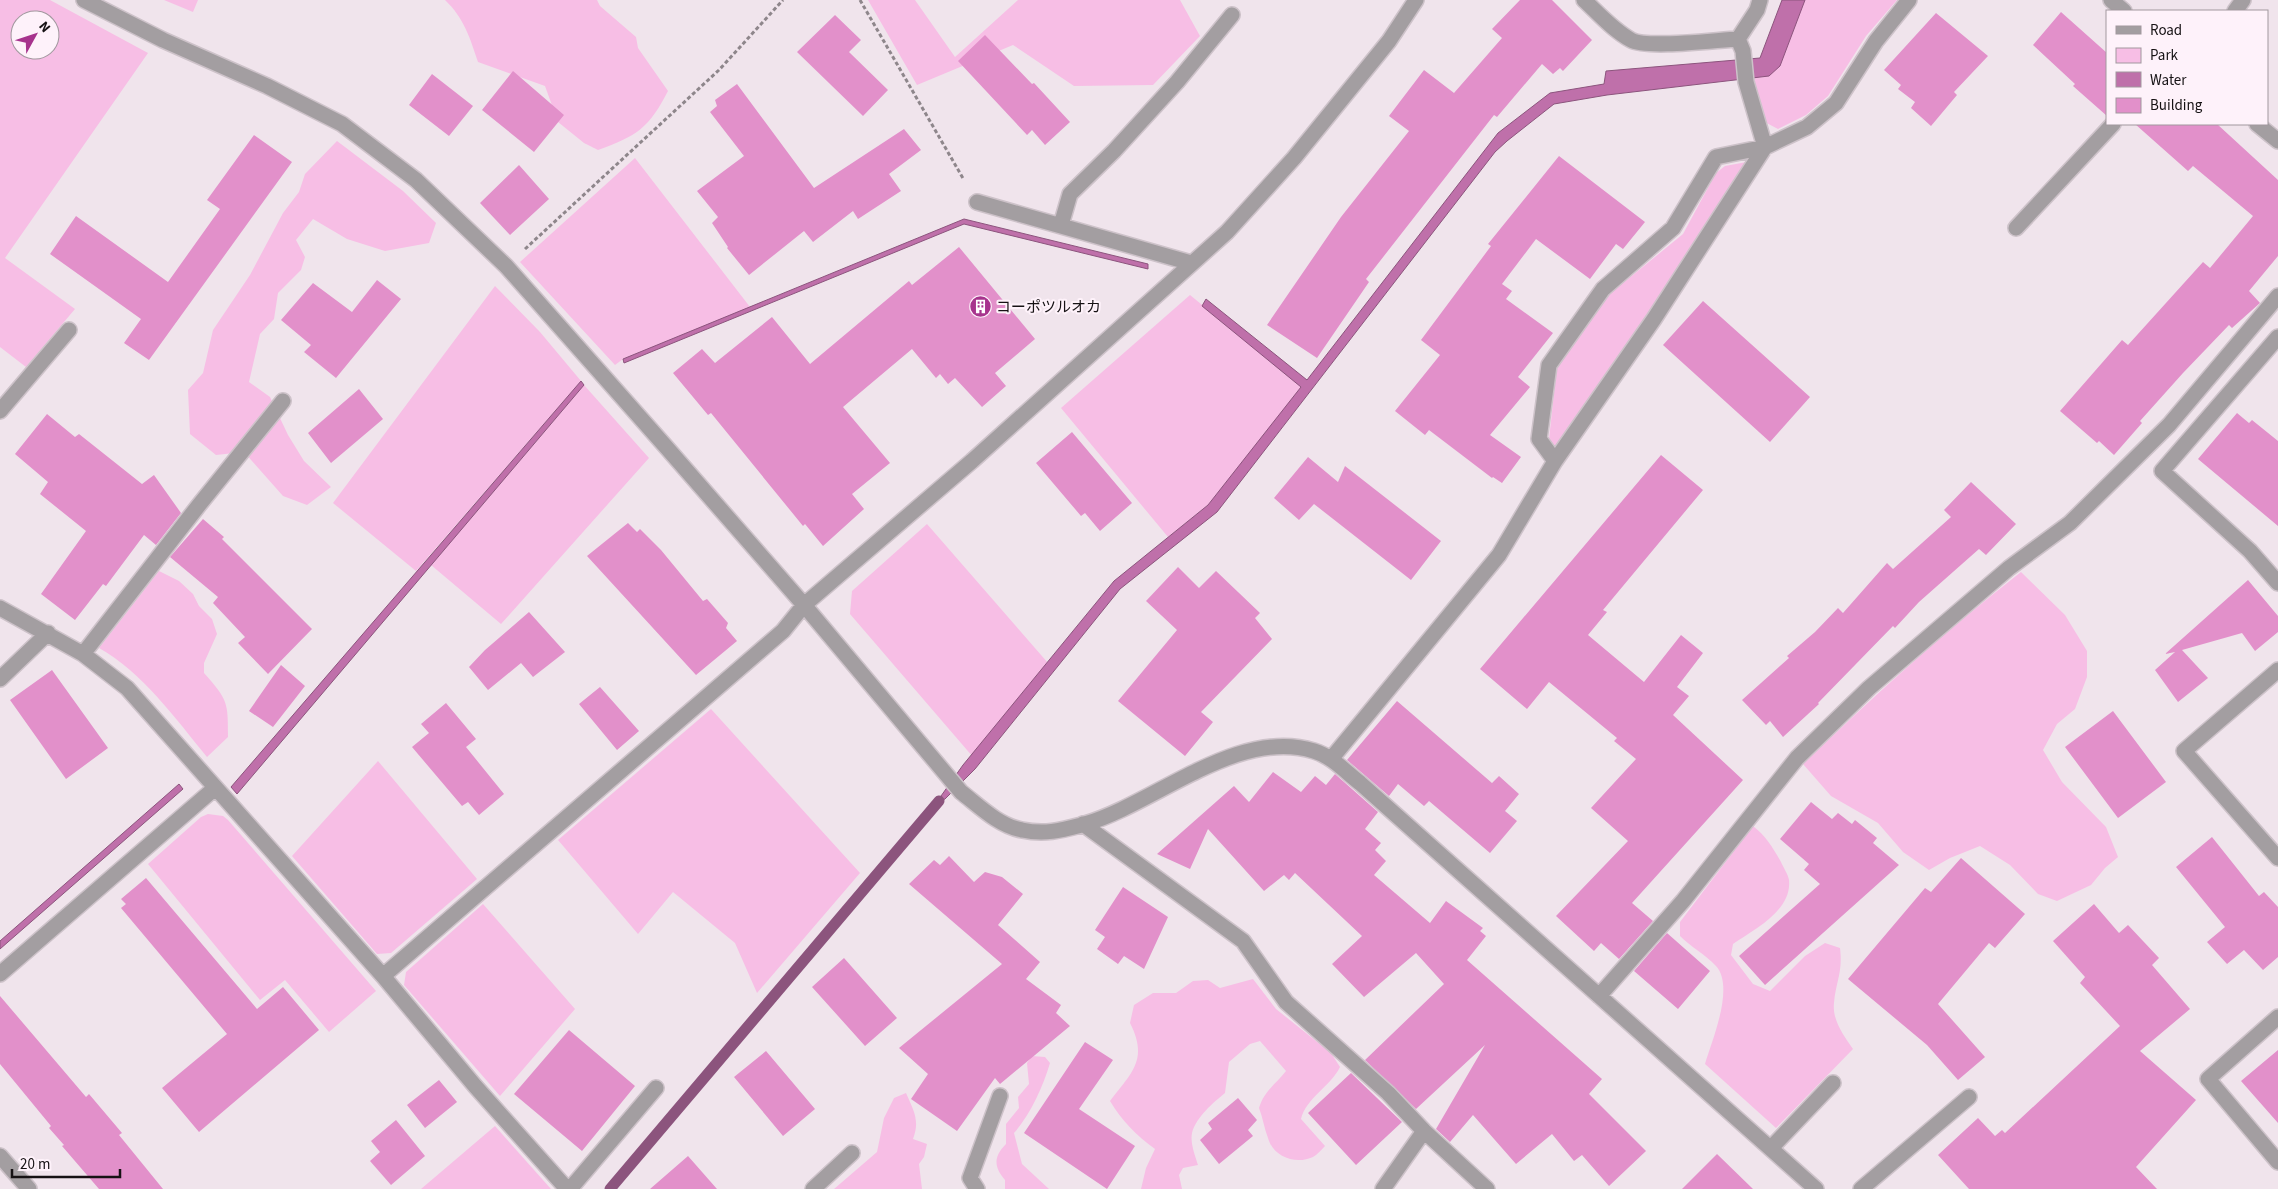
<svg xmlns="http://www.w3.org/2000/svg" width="2278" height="1189" font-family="'Source Sans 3','Noto Sans JP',sans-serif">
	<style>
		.green { fill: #f7bee5; fill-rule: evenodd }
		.water { fill: #bf70aa; stroke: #8c547d }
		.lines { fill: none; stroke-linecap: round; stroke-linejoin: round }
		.stream { stroke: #8c547d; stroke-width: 11 }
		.building { fill: #e290ca }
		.minor-casing { stroke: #cdc2c9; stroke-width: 18 }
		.path { stroke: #8e868b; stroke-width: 3; stroke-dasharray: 4 2.5; stroke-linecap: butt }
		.minor { stroke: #a39ea1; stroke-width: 15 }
		.labels { text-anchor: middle; stroke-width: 4; stroke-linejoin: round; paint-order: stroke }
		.poi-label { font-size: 15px; fill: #161214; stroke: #fef2fa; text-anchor: start }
	</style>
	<rect width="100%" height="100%" fill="#f0e4ec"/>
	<path class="green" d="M0 0H50L148 53 5 258 75 309 26 367 0 347ZM20 20H50V50H20Z
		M164 0H198L193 12Z
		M445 0H597L600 6 636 37 638 48 668 91C649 128 637 136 598 150L584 143 558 122 545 86 478 62C470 38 464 18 445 0Z
		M868 0H915L955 57 1018 0H1180L1200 36 1153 85 1074 86 1013 45 917 85Z
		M1803 0H1897L1866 36 1828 96 1806 115 1778 129 1759 119 1754 76Z
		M337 141 403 191 436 223 429 243 385 251 347 239 313 219 296 240 305 257 301 270 278 293 274 319 260 334 249 382 270 397 288 435 304 461 331 487 307 505 283 496 244 452 216 455 190 434 188 390 203 373 213 330 250 275 283 213 299 192 305 174Z
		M635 158 750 307 623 359 615 365 520 262Z
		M1752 161 1558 450 1549 439 1557 366 1606 297 1683 234 1716 173 1725 166Z
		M495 286 540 332 581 381 416 571 333 503Z
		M1190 295 1302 387 1209 504 1168 537 1061 408Z
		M584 385 649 458 501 624 431 565Z
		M927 524 1048 663 973 757 850 614 852 591Z
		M159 571 179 581 193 594 199 606 212 619 217 634 204 663V673C228 700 228 702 228 737L207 757C176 719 142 672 99 648Z
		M2021 572 2065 615 2087 651V677L2075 709 2057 724 2043 750 2062 782 2106 827 2118 857 2105 868 2091 885 2057 901 2038 894 2010 865 1980 846 1950 858 1929 870 1903 852 1878 823 1831 796 1803 764C1873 697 1945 631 2021 572Z
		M711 709 860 873 757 993 735 943 673 892 638 934 558 840Z
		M378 761 477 879 391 953 377 954 292 856Z
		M208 814 223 816 228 820 376 991 329 1032 285 980 260 1000 148 864 201 817Z
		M1753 826C1766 836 1773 848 1781 862 1783 867 1788 874 1789 880 1792 911 1754 929 1733 944L1731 955 1753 984 1770 991 1805 956 1825 943 1840 948C1843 972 1836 981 1834 1003 1832 1020 1844 1036 1853 1049L1776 1128 1705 1064C1712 1040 1735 987 1716 966 1706 955 1691 947 1680 936V922Z
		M483 904 575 1009 500 1096 404 985 406 972Z
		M1253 979 1276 1009 1331 1053 1340 1067C1331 1086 1306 1098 1301 1119L1325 1146C1321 1150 1317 1155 1313 1157 1296 1165 1273 1157 1268 1138 1264 1128 1263 1118 1259 1108 1264 1091 1275 1085 1286 1071L1260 1041 1250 1044 1229 1062 1225 1093C1214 1102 1196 1117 1192 1133 1190 1143 1195 1155 1198 1165L1183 1168 1179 1175 1182 1189H1141L1146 1168 1155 1149C1136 1135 1122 1121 1110 1101 1131 1073 1149 1060 1130 1023L1134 1005 1153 993H1176L1193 981 1208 980 1220 988Z
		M1032 1056 1045 1057 1050 1063C1043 1087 1030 1115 1014 1133L1022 1164 1049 1189H1005V1180C994 1167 993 1157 1006 1144V1124L1019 1108 1018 1097 1029 1084 1027 1063Z
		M906 1093C914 1111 920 1121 913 1139L927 1144 924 1157 919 1164 922 1189H834L877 1152 884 1118 894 1098Z
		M495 1126 551 1189H421Z"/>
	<path class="water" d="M1782 0H1805L1780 66 1769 76 1607 95 1554 104 1507 141 1495 152 1217 512 1120 589 975 769 945 799 939 802 941 796 963 765 1114 581 1208 505 1301 387 1202 306 1206 299 1307 380 1498 133 1550 93 1604 84 1606 71 1760 58Z
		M964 219 1148 264V269L964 224 624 363 623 359Z
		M581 381 584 385 237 794 231 787Z
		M179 784 183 789 0 949V941Z"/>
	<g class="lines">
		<path class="stream" d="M610 1189 939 801"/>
	</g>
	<path class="building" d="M1520 0H1552L1592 40 1563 71 1560 68 1553 74 1542 64 1497 117 1494 115 1366 279 1369 282 1317 358 1267 325 1341 217 1409 131 1389 116 1424 70 1454 93 1502 38 1492 29Z
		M2061 12 2107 53V116L2073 86 2075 84 2033 45Z
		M1936 13 1988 56 1954 92 1957 95 1931 126 1911 108 1915 102 1898 89 1901 85 1884 70Z
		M835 15 861 40 849 52 888 90 863 116 797 52Z
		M985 35 1032 84 1034 83 1070 122 1045 145 1032 130 1027 135 958 61Z
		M513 71 564 115 534 152 482 110Z
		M432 74 473 106 449 136 409 105Z
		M737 84 814 188 904 129 921 150 889 174 901 191 858 219 853 211 813 242 804 231 749 275 727 248 728 247 712 223 718 217 697 191 744 156 710 112 717 106 715 100Z
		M2135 124H2217L2278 180V256L2249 291 2260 303 2232 328 2229 325 2183 373 2140 421 2142 423 2114 455 2099 441 2097 443 2060 411 2122 340 2128 345 2203 262 2210 268 2253 216 2193 166 2188 171Z
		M254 135 292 162 149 360 124 343 141 319 50 254 76 216 168 282 220 209 207 200Z
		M1559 156 1645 222 1623 249 1616 244 1590 279 1536 239 1502 284 1512 291 1506 299 1553 333 1518 377 1530 387 1490 435 1521 457 1502 483 1493 477 1492 478 1429 430 1425 435 1395 411 1440 355 1421 340 1491 246 1488 244Z
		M519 165 549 199 510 235 480 203Z
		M959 247 1035 339 995 373 1006 386 982 407 955 378 948 384 940 374 936 378 912 349 843 407 890 463 852 494 864 509 823 546 805 524 803 526 711 413 708 415 673 373 702 349 715 363 772 317 810 364 909 281 912 285Z
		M377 280 401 299 336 378 304 352 311 345 281 320 313 283 352 312Z
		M1703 301 1810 397 1770 442 1663 345Z
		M359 389 383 419 331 463 308 433Z
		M2237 413 2249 423 2252 420 2278 441V526L2198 459Z
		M47 414 75 437 79 434 142 484 154 475 181 513 156 545 144 535 106 586 103 584 75 620 41 594 86 531 40 494 48 482 15 454Z
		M1072 432 1132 503 1100 531 1085 513 1081 516 1036 463Z
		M1661 455 1703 490 1603 610 1607 612 1588 635 1644 682 1681 635 1703 653 1677 687 1689 696 1673 715 1743 780 1632 903 1653 921 1619 959 1601 943 1594 951 1556 916 1628 841 1591 808 1636 759 1614 741 1617 738 1549 682 1527 709 1480 669Z
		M1308 457 1338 482 1345 466 1441 541 1411 580 1314 504 1299 520 1274 498Z
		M1971 482 2016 524 1986 555 1979 549 1919 602 1895 628 1893 626 1818 703 1819 704 1783 737 1770 721 1766 725 1742 700 1789 658 1787 656 1815 632 1838 608 1843 613 1887 563 1893 569 1951 517 1944 510Z
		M203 519 224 537 222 539 312 629 268 674 238 643 245 637 213 603 218 597 170 557Z
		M628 523 637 532 640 529 661 550 703 601 707 599 728 623 726 628 737 641 696 675 587 556Z
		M1178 567 1199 588 1216 571 1260 613 1255 618 1272 639 1201 712 1213 722 1185 756 1118 701 1177 630 1146 601Z
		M2248 580 2278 616V632L2255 651 2242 633 2182 650 2208 678 2178 702 2155 670 2175 652 2165 654Z
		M529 612 565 652 533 677 521 663 488 690 469 667 485 650Z
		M281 665 305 686 273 727 249 711Z
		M52 670 108 748 66 779 10 700Z
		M600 687 639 731 617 750 579 704Z
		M1397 701 1492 783 1499 776 1519 794 1505 811 1517 821 1490 853 1429 801 1424 806 1398 784 1389 796 1347 760Z
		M446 703 476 739 466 747 504 794 479 815 468 802 462 806 412 747 429 733 421 724Z
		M2113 711 2166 782 2118 818 2065 747Z
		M1273 772 1301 792 1315 776 1326 785 1335 774 1378 812 1365 829 1381 843 1375 850 1386 861 1374 875 1430 923 1446 901 1483 928 1480 931 1486 936 1467 960 1602 1079 1589 1094 1646 1151 1609 1186 1582 1155 1574 1161 1552 1134 1516 1164 1473 1115 1450 1142 1436 1129 1485 1045 1416 1109 1365 1060 1444 984 1416 953 1364 997 1332 964 1362 936 1295 873 1289 880 1284 875 1264 891 1208 829 1190 869 1157 854 1234 786 1249 802Z
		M1811 802 1832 819 1838 813 1852 824 1855 820 1877 838 1873 843 1899 865 1765 985 1739 956 1820 884 1804 870 1809 864 1780 839Z
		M2212 837 2259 896 2264 892 2278 907V957L2263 970 2244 950 2227 964 2207 942 2225 927 2176 867Z
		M949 856 974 882 985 872 1002 877 1023 894 998 925 1040 962 1026 979 1061 1005 1056 1013 1070 1026 1000 1084 995 1078 957 1131 911 1099 928 1074 899 1048 1002 964 909 884 934 860 940 865Z
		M1961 858 2025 914 1995 948 1989 943 1938 1004 1985 1057 1958 1080 1927 1045 1848 979 1925 888 1931 892Z
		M146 878 257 1009 283 987 319 1030 199 1132 162 1088 227 1034 121 908 126 904 121 899Z
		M1123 887 1168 917 1144 969 1124 956 1118 964 1097 949 1105 937 1095 930Z
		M2094 904 2119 933 2128 925 2159 958 2152 965 2190 1009 2140 1051 2196 1100 2136 1167 2157 1189H1969L1938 1155 1978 1118 1995 1136 2002 1130 2005 1133 2120 1026 2080 983 2085 977 2053 941Z
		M1667 933 1710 971 1678 1009 1634 971Z
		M844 958 897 1018 865 1046 812 987Z
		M0 996 86 1097 89 1094 122 1133 119 1135 163 1189H99L62 1146 64 1145 49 1128 51 1126 0 1064Z
		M569 1030 635 1086 582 1151 514 1094Z
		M1085 1042 1113 1060 1079 1109 1135 1146 1107 1189 1024 1133Z
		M2278 1050V1123L2241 1081Z
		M766 1051 815 1109 783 1136 734 1077Z
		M1351 1073 1402 1122 1356 1165 1308 1113Z
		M439 1080 457 1102 425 1128 407 1105Z
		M1238 1098 1257 1120 1248 1130 1253 1136 1219 1164 1200 1140 1212 1129 1208 1123Z
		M396 1120 425 1156 391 1185 370 1161 380 1152 371 1141Z
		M1717 1154 1753 1189H1682Z
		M688 1156 717 1189H650Z"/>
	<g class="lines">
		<defs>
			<path id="minor" d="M84 0 163 40 267 86 342 124 416 180 506 266 667 448 804 605 961 792C979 806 999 826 1022 830 1046 835 1062 830 1085 824 1156 803 1238 727 1314 751 1331 756 1346 772 1360 783L1816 1189
				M1584 0C1599 14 1613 30 1631 40 1647 49 1716 40 1738 39
				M2111 0 2124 11
				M2235 11 2243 0
				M1738 39 1743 51 1746 82 1765 147 1807 127 1836 103 1876 41 1909 0
				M1738 39 1757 10 1760 0
				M2257 124 2278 141
				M977 202 1191 263
				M1061 225 1070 194 1114 151 1177 82 1232 15
				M2016 228 2113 124
				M2278 337 2162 471 2250 551 2278 583
				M0 411 69 330
				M1555 461 1539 439 1549 365 1603 289 1673 228 1716 157 1765 147
				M0 608 83 654 127 688 383 976 475 1086 567 1189
				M83 654 199 505 283 401
				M2278 670 2184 751 2278 858
				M0 679 48 633
				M1331 759 1499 555 1555 461 1654 319 1765 147
				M1083 824 1243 941 1286 1002 1388 1093 1424 1131 1487 1189
				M0 974 215 788
				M383 976 783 631 804 605 972 461 1227 232 1294 158 1389 41 1416 0
				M1599 996 1683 901 1797 758 1869 688 2009 568 2070 523 2169 425 2278 296
				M2278 1017 2208 1079 2278 1162
				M1771 1148 1833 1083
				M0 1156 29 1189
				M570 1189 656 1088
				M813 1189 852 1153
				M977 1189 970 1178 1000 1096
				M1383 1189 1424 1131
				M1861 1189 1969 1097"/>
		</defs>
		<use href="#minor" class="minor-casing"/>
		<path class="path" d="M860 0 964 180
			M525 249 719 70 783 0"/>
		<use href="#minor" class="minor"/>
	</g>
	<defs>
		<symbol id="building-disc" viewBox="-11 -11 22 22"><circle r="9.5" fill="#a7338d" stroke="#fef2fa"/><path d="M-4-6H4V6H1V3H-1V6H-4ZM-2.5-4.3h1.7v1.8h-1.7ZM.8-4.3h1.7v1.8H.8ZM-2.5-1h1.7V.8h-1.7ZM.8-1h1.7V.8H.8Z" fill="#fff"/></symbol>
	</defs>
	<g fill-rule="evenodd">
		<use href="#building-disc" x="968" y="294" width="25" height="25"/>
	</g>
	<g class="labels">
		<g class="poi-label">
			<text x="996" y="312">コーポツルオカ</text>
		</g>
	</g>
	<rect x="2106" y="10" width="162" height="115" fill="#fef2fa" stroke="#a1989e"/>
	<rect x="2116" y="26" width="25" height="8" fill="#a39ea1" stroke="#a1989e"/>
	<text x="2150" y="35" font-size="15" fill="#161214">Road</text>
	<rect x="2116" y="48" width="25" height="15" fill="#f7bee5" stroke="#a1989e"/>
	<text x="2150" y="60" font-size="15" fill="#161214">Park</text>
	<rect x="2116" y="72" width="25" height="15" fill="#bf70aa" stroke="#a1989e"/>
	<text x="2150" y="85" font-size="15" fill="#161214">Water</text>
	<rect x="2116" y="98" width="25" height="15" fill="#e290ca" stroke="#a1989e"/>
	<text x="2150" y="110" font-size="15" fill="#161214">Building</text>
	<g transform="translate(35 35) rotate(50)"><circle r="24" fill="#fef2fa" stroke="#a1989e"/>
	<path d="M0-4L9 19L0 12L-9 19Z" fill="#a7338d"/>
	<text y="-8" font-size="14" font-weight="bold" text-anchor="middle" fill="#161214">N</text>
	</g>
	<path d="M12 1169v8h108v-8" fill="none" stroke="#161214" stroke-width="2.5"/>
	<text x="20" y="1169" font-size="15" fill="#161214" stroke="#fef2fa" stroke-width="4" paint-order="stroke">20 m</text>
</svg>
